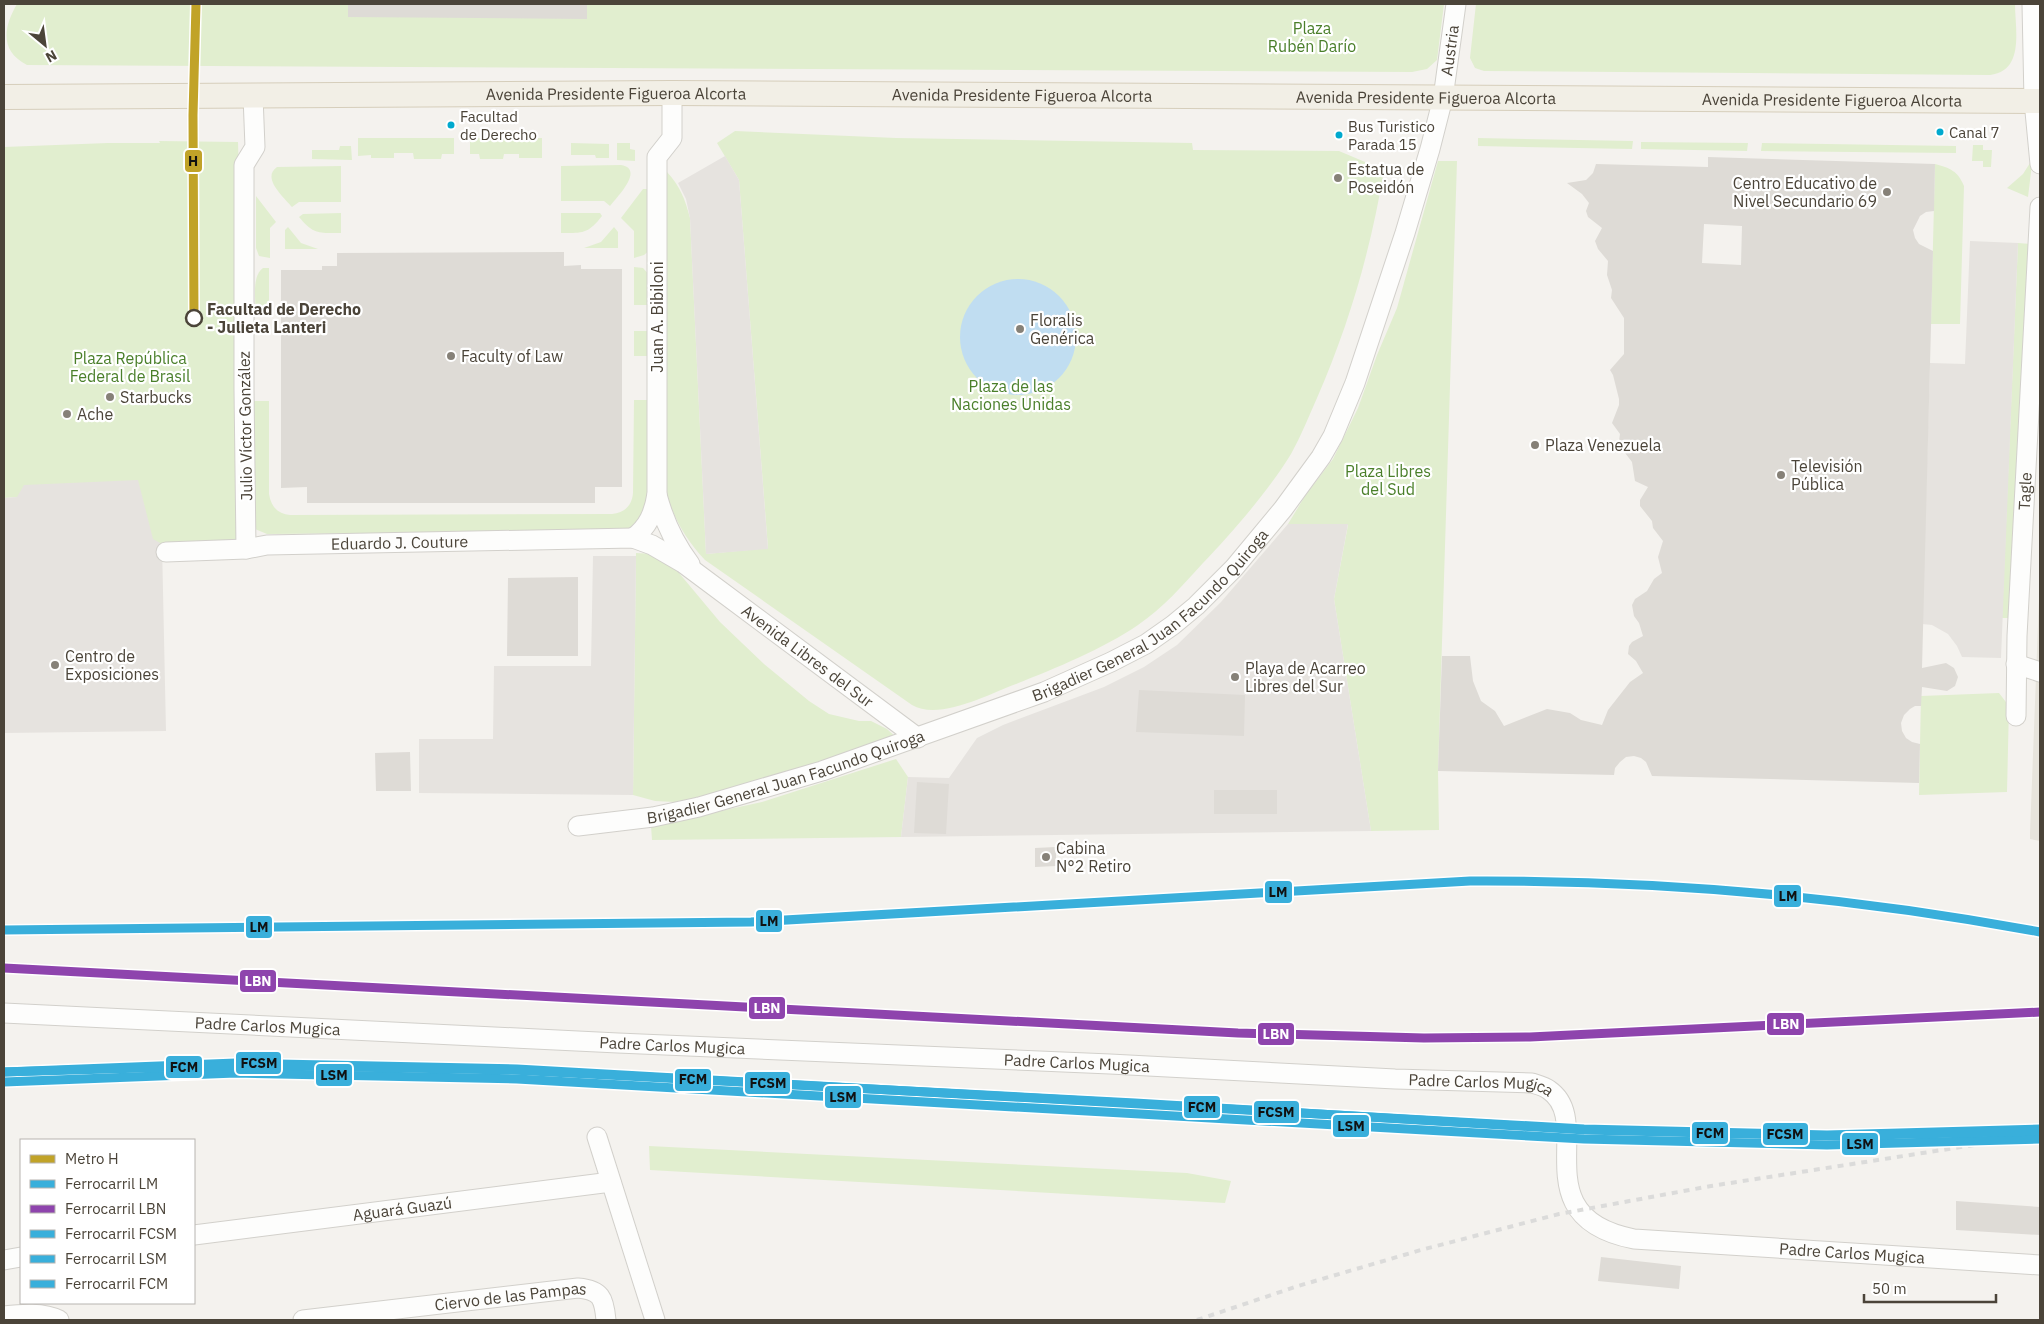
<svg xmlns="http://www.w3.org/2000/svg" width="2044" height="1324" font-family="'IBM Plex Sans',sans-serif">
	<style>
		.residential { fill: #e7e4dc }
		.green { fill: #e1eecf }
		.parking { fill: #e6e3df }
		.water { fill: #c0ddf1 }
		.building { fill: #dedbd6; fill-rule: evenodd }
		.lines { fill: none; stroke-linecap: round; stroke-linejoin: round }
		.minor-casing { stroke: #d2d0cb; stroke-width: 21 }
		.major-casing { stroke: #d6cebb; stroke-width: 26 }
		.minor { stroke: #fdfdfc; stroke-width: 19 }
		.major { stroke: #f2efe6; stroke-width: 24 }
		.rail { stroke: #dbdbda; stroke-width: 4; stroke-dasharray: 6 6; stroke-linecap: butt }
		.rail-1-casing { stroke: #fff; stroke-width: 12 }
		.rail-2-casing { stroke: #fff; stroke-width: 12 }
		.rail-3-casing { stroke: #fff; stroke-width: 12 }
		.rail-4-casing { stroke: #fff; stroke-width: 12 }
		.rail-5-casing { stroke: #fff; stroke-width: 12 }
		.rail-1 { stroke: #39afdb; stroke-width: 9 }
		.rail-2 { stroke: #8e44ad; stroke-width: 9 }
		.rail-3 { stroke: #39afdb; stroke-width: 9 }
		.rail-4 { stroke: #39afdb; stroke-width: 9 }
		.rail-5 { stroke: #39afdb; stroke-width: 9 }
		.metro-1-casing { stroke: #fff; stroke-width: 12 }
		.metro-1 { stroke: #c1a328; stroke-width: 9 }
		.bus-dot { fill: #00a9ce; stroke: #fff; stroke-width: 2 }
		.poi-dot { fill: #868178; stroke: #fff; stroke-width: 2 }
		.stop-dot { fill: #fff; stroke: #4b4439; stroke-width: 2.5 }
		.labels { text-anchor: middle; stroke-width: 4.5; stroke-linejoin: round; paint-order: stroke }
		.bus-label { font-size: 15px; fill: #4b4439; stroke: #fff; text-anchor: start }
		.park-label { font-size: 16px; fill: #4a7f2a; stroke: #fff }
		.street-label { font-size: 16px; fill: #4b4439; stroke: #fff }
		.poi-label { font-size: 16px; fill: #4b4439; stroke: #fff; text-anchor: start }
		.stop-label { font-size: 16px; font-weight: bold; fill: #4b4439; stroke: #fff; text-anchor: start }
		.line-badge { stroke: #fff; stroke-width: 2 }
		.badge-label { font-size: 14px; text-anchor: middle; font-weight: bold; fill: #fff }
		.pale-badge-label { font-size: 14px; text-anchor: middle; font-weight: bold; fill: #111 }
	</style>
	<rect width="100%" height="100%" fill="#f4f2ee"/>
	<path class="residential" d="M2040 573V841L2030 839V833Z"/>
	<path class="green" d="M17 4H1444L1437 60 1427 69 1412 72 27 65C0 51 3 28 17 4Z
		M1476 4H2015C2015 29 2025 71 1990 75L1484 71 1475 68 1470 58Z
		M735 131 896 138 1192 143 1193 150 1339 151 1384 170C1371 249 1349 325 1317 398 1309 416 1301 436 1291 454 1269 490 1232 533 1203 563 1183 585 1163 608 1138 625 1103 649 1056 668 1016 684 989 694 939 721 912 705L705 560C683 537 671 512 662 481L661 172H667C680 186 685 199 690 218L706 554 768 548 739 180 717 143Z
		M358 138H454V154H442L441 159H414L413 153H394V158H371V155L358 156Z
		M470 138H542V158H519V154H504L503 159H480L479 154H470Z
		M1478 138 1633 141 1632 149 1478 146Z
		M159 141 238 142 241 247 244 542 165 547 17 497 4 498V147L108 143H160Z
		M1641 142 1748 143 1747 151 1641 149Z
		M571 143 609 144V158H596L595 155H571Z
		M617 143H630V149L635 150V161L617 160Z
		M1762 143 1956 146V153L1761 151Z
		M1973 145H1983V150H1992L1991 167H1983V161H1972Z
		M340 146H351L352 160 312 159V150H339Z
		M1438 161H1457L1438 771 1439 830 1371 831 1334 599 1348 525 1288 524 1305 496 1333 459 1358 408 1377 355 1397 308Z
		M2030 163 2032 164 2028 197 2007 188 2023 174Z
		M1935 164C1950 168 1958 171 1964 186L1960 324H1931Z
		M621 165C645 169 617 197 610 206L604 201H561V166Z
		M341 166V202H299L292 207C284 197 261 178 277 167Z
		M643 189H648L650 250 644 255 634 258V231L621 218Z
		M256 196 276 222 270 228V258L259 256 256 248Z
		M341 213V233C319 233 314 235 299 217L303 214Z
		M561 213H600L602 216C588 234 583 233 561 233Z
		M288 227 301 243 318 249H285V230Z
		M614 227 618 232V248H584L601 242Z
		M2018 243 2031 244 2015 618H2002Z
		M634 267 643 268 651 277 652 305H634Z
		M263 268H269V315H256C256 303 251 276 263 268Z
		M634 331H652V356H634Z
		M634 400H652L650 504 633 527 623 531 267 534 255 529 252 524 251 401H269V494C271 507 278 514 290 515L612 514C625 513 632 505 633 493Z
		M636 553 654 554 669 561 720 622 764 664 809 701 829 714 859 721H871L887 729 899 740 694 803 655 801 633 795Z
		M1999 693 2009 706 2007 792 1919 795 1921 696Z
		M896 759 908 777 901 837 652 840 651 826 762 802Z
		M649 1146 1187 1173 1231 1181 1225 1203 650 1170Z"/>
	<path class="parking" d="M725 156 739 180 768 549 706 554 690 218 686 199 678 183Z
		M1970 241 2018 243 2001 658 1962 657 1957 646 1948 634 1932 625 1922 624 1930 363 1965 364Z
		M138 480 153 539 162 544 166 731 4 733V498L17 497 24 485Z
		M1288 524H1348L1334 599 1371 831 901 837 908 777 949 778 977 738 1003 725 1104 687 1144 667 1177 645 1221 602Z
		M593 556H636L633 795 419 793V739H493L494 666H591Z"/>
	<path class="water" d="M960 337a58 58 0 1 1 116 0a58 58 0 1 1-116 0Z"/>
	<path class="building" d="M348 4H587V19L348 17Z
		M1708 157 1935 164 1934 211 1926 212 1920 216 1913 230 1915 238 1919 244 1933 251 1922 668 1946 663 1954 668 1958 677 1955 686 1947 691 1922 687 1921 706H1915L1910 709 1904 715 1901 723 1902 731 1906 738 1912 742 1920 744 1919 783 1652 776 1646 762 1641 758 1634 756 1626 757 1620 762 1615 768 1614 775 1438 771 1442 656H1470L1473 681 1481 701 1495 711 1504 726 1547 709 1570 713 1581 720 1602 725 1608 710 1630 682 1643 673 1636 661 1628 654 1629 646 1632 642 1643 636 1639 623 1634 616 1632 605 1635 599 1647 591 1654 579 1662 573 1658 557 1663 541 1653 528 1652 521 1640 506V500L1648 487 1635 481 1632 462 1622 449 1619 441 1620 434 1612 423 1619 405V399L1613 375 1610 370 1624 354V318L1611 298 1612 290 1607 275 1608 261 1598 249 1595 241 1602 228 1588 217 1586 211 1589 203 1582 194 1567 183 1586 180 1593 173 1596 164 1708 167ZM1704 224 1742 226 1741 265 1702 263Z
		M564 252V266L581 265V269H622V487H595V503H307V487L281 488V270H322V266H337V253Z
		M578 577V656H507L508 578Z
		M1139 690 1245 695 1244 736 1136 732Z
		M410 752 411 791H376L375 753Z
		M917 782 949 784 946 834 914 833Z
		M1214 790H1277V814H1214Z
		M1056 847V866L1035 867V848Z
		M1956 1201 2040 1207V1235L1956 1230Z
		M1601 1257 1681 1266 1679 1289 1598 1281Z"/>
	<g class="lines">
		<defs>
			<g id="minor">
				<path d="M2032 4 2034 101 2040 164"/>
				<path d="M657 495C664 521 674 543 690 564"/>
				<path d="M633 538C648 527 654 513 657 494V157L672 138V93"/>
				<path d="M246 549 244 389V165L255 147 253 96"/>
				<path id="s1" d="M166 552 246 549 267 545 633 538 652 545 683 563 918 738"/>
				<path d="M2016 664 2040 672"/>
				<path id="s2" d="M2016 716 2017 636 2040 207"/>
				<path id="s3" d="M578 826 653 817 699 807 822 771 1044 692 1111 662 1146 644 1173 625 1196 606 1234 568 1283 509 1321 457 1333 436 1355 383 1405 233 1430 149 1443 98 1456 4"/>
				<path id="s4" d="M4 1013 618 1043 1110 1064 1395 1079 1532 1083C1538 1085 1544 1086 1549 1090 1596 1122 1521 1217 1634 1239L2040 1265"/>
				<path d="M597 1137 655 1320"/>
				<path id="s5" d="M194 1235 611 1182"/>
				<path d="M4 1260 21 1257"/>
				<path d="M4 1316C21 1314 43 1312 59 1320"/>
				<path id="s6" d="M303 1320 578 1288C601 1290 604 1298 606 1320"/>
			</g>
			<g id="major">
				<path id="s7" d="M4 97 672 93 2040 101"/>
			</g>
		</defs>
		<use href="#minor" class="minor-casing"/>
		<use href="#major" class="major-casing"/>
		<use href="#minor" class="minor"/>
		<use href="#major" class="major"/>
		<path class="rail" d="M1197 1320 1298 1286 1421 1250 1559 1214 1711 1186 1987 1143"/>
		<defs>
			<path id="rail-1" d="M4 930 751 922 1470 881C1660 880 1853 897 2040 932"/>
			<path id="rail-2" d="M4 968 1238 1033 1424 1038 1530 1037 2040 1012"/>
			<path id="rail-3" d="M4 1072 236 1063 517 1069 1584 1129 1827 1135 2040 1129"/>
			<path id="rail-4" d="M4 1082 236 1073 517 1079 1584 1139 1827 1145 2040 1139"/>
			<path id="rail-5" d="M4 1072 246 1065 512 1070 1135 1103 1585 1130 1828 1136 2040 1131"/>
		</defs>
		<use href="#rail-1" class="rail-1-casing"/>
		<use href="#rail-2" class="rail-2-casing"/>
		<use href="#rail-3" class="rail-3-casing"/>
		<use href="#rail-4" class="rail-4-casing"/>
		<use href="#rail-5" class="rail-5-casing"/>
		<use href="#rail-1" class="rail-1"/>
		<use href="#rail-2" class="rail-2"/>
		<use href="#rail-3" class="rail-3"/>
		<use href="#rail-4" class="rail-4"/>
		<use href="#rail-5" class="rail-5"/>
		<defs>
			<path id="metro-1" d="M194 318 193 115 196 4"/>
		</defs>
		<use href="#metro-1" class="metro-1-casing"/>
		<use href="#metro-1" class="metro-1"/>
	</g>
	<g class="bus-dot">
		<circle cx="451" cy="125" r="4.5"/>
		<circle cx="1940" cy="132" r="4.5"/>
		<circle cx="1339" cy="135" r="4.5"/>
	</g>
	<g class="poi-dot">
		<circle cx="1338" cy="178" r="5"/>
		<circle cx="1887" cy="192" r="5"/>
		<circle cx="1020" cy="329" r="5"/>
		<circle cx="451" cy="356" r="5"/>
		<circle cx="110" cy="397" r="5"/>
		<circle cx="67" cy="414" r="5"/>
		<circle cx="1535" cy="445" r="5"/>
		<circle cx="1781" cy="475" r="5"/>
		<circle cx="55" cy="665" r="5"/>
		<circle cx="1235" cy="677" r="5"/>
		<circle cx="1046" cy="857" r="5"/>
	</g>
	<circle class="stop-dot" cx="194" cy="318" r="8"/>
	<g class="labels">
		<g class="bus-label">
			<text x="460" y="122">Facultad<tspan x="460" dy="18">de Derecho</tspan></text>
			<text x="1348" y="132">Bus Turistico<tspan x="1348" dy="18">Parada 15</tspan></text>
			<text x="1949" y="138">Canal 7</text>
		</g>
		<g class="park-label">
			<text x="1312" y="34">Plaza<tspan x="1312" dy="18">Rubén Darío</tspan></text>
			<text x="130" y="364">Plaza República<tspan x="130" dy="18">Federal de Brasil</tspan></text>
			<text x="1011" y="392">Plaza de las<tspan x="1011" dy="18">Naciones Unidas</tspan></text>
			<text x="1388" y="477">Plaza Libres<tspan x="1388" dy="18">del Sud</tspan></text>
		</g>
		<g class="street-label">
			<text dy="6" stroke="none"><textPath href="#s3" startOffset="1285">Austria</textPath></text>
			<text dy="6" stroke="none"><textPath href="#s7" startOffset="612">Avenida Presidente Figueroa Alcorta</textPath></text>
			<text dy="6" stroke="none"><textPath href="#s7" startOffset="1018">Avenida Presidente Figueroa Alcorta</textPath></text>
			<text dy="6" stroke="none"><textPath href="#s7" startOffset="1422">Avenida Presidente Figueroa Alcorta</textPath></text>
			<text dy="6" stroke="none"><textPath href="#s7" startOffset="1828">Avenida Presidente Figueroa Alcorta</textPath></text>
			<text transform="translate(657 317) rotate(-90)" y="6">Juan A. Bibiloni</text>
			<text transform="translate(245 426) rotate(-91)" y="6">Julio Víctor González</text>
			<text dy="6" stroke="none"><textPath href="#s2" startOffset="225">Tagle</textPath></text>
			<text dy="6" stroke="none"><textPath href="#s1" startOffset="234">Eduardo J. Couture</textPath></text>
			<text dy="6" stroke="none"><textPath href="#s3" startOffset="619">Brigadier General Juan Facundo Quiroga</textPath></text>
			<text dy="6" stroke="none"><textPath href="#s1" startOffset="679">Avenida Libres del Sur</textPath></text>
			<text dy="6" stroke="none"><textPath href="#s3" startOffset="214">Brigadier General Juan Facundo Quiroga</textPath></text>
			<text dy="6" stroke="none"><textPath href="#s4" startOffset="264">Padre Carlos Mugica</textPath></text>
			<text dy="6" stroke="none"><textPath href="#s4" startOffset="669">Padre Carlos Mugica</textPath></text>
			<text dy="6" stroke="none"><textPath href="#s4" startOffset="1074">Padre Carlos Mugica</textPath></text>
			<text dy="6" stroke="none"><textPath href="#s4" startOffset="1479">Padre Carlos Mugica</textPath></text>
			<text dy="6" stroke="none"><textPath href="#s5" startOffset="210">Aguará Guazú</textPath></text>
			<text dy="6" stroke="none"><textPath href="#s4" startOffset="1958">Padre Carlos Mugica</textPath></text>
			<text dy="6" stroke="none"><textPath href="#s6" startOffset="209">Ciervo de las Pampas</textPath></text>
		</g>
		<g class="poi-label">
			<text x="1348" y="175">Estatua de<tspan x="1348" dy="18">Poseidón</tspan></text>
			<text x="1877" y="189" text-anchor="end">Centro Educativo de<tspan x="1877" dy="18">Nivel Secundario 69</tspan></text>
			<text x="1030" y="326">Floralis<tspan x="1030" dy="18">Genérica</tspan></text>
			<text x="461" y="362">Faculty of Law</text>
			<text x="120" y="403">Starbucks</text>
			<text x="77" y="420">Ache</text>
			<text x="1545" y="451">Plaza Venezuela</text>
			<text x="1791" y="472">Televisión<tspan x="1791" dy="18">Pública</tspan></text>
			<text x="65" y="662">Centro de<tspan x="65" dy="18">Exposiciones</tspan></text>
			<text x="1245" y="674">Playa de Acarreo<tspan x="1245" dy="18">Libres del Sur</tspan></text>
			<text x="1056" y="854">Cabina<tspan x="1056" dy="18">N°2 Retiro</tspan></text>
		</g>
		<g class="stop-label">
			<text x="207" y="315">Facultad de Derecho<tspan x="207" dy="18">- Julieta Lanteri</tspan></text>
		</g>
	</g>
	<g class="line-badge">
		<rect x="184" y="149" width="19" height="24" rx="5" fill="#c1a328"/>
		<rect x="1264" y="880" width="29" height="24" rx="5" fill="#39afdb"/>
		<rect x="1773" y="884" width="29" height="24" rx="5" fill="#39afdb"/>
		<rect x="755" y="909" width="28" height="24" rx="5" fill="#39afdb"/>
		<rect x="245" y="915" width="28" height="24" rx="5" fill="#39afdb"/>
		<rect x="239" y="969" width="38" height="24" rx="5" fill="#8e44ad"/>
		<rect x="748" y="996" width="38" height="24" rx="5" fill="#8e44ad"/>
		<rect x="1766" y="1012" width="39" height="24" rx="5" fill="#8e44ad"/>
		<rect x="1257" y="1022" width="38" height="24" rx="5" fill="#8e44ad"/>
		<rect x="235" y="1051" width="47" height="24" rx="5" fill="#39afdb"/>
		<rect x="165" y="1055" width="38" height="24" rx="5" fill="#39afdb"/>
		<rect x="315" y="1063" width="38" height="24" rx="5" fill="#39afdb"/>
		<rect x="674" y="1068" width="38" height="24" rx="5" fill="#39afdb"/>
		<rect x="744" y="1071" width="47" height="24" rx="5" fill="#39afdb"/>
		<rect x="824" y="1085" width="38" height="24" rx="5" fill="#39afdb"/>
		<rect x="1183" y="1095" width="38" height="24" rx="5" fill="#39afdb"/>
		<rect x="1253" y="1100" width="47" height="24" rx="5" fill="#39afdb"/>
		<rect x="1332" y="1114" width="38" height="24" rx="5" fill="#39afdb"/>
		<rect x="1691" y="1121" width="38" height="24" rx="5" fill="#39afdb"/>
		<rect x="1762" y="1122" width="47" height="24" rx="5" fill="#39afdb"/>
		<rect x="1841" y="1132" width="38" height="24" rx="5" fill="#39afdb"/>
	</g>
	<g class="badge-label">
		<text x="258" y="986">LBN</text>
		<text x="767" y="1013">LBN</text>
		<text x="1786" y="1029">LBN</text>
		<text x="1276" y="1039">LBN</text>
	</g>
	<g class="pale-badge-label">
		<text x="193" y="166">H</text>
		<text x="1278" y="897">LM</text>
		<text x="1788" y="901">LM</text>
		<text x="769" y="926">LM</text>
		<text x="259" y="932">LM</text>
		<text x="259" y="1068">FCSM</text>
		<text x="184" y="1072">FCM</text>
		<text x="334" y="1080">LSM</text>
		<text x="693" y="1084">FCM</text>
		<text x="768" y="1088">FCSM</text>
		<text x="843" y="1102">LSM</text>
		<text x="1202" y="1112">FCM</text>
		<text x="1276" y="1117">FCSM</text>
		<text x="1351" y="1131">LSM</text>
		<text x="1710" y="1138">FCM</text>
		<text x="1785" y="1139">FCSM</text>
		<text x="1860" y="1149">LSM</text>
	</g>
	<rect width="2044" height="1324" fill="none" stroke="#4b4439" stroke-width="10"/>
	<rect x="20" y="1139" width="175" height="165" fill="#ffffff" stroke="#b7b4b0"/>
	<rect x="30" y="1155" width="25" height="8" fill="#c1a328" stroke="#b7b4b0"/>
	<text x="65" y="1164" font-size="15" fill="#4b4439">Metro H</text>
	<rect x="30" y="1180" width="25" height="8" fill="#39afdb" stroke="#b7b4b0"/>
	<text x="65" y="1189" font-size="15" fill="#4b4439">Ferrocarril LM</text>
	<rect x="30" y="1205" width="25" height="8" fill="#8e44ad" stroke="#b7b4b0"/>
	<text x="65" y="1214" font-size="15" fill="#4b4439">Ferrocarril LBN</text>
	<rect x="30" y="1230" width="25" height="8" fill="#39afdb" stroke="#b7b4b0"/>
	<text x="65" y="1239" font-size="15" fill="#4b4439">Ferrocarril FCSM</text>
	<rect x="30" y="1255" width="25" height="8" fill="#39afdb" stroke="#b7b4b0"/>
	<text x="65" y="1264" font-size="15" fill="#4b4439">Ferrocarril LSM</text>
	<rect x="30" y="1280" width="25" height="8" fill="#39afdb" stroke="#b7b4b0"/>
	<text x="65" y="1289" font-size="15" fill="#4b4439">Ferrocarril FCM</text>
	<g transform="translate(45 45) rotate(151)" stroke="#ffffff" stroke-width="4" paint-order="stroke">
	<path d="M0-4L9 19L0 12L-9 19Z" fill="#4b4439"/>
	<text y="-8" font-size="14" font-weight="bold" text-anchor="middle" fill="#4b4439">N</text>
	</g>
	<path d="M1864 1294v8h132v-8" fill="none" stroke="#4b4439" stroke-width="2.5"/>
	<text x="1872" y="1294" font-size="15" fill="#4b4439" stroke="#ffffff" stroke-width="4" paint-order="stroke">50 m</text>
</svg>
